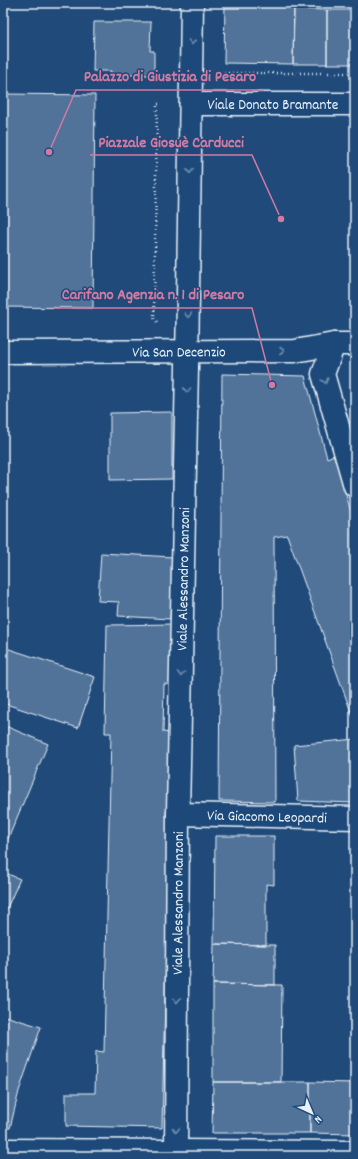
<svg xmlns="http://www.w3.org/2000/svg" width="358" height="1159" font-family="Dekko,sans-serif">
	<style>
		.building { fill: #517399; stroke: #e8f1f8 }
		.lines { fill: none; stroke-linecap: round; stroke-linejoin: round }
		.minor-casing { stroke: #e8f1f8; stroke-width: 25 }
		.path { stroke: #e8f1f8; stroke-width: 2.5; stroke-dasharray: 1 3; stroke-linecap: butt }
		.minor { stroke: #1f4a7a; stroke-width: 22 }
		.oneway { stroke: #6f8dac }
		.labels { text-anchor: middle; stroke-width: 3; stroke-linejoin: round; paint-order: stroke }
		.street-label { font-size: 15px; fill: #e8f1f8; stroke: #1f4a7a }
		.leader { fill: none; stroke: #d37aa2; stroke-width: 1.5 }
		.callout-dot { fill: #d37aa2; stroke: #1f4a7a; stroke-width: 1.5 }
		.callout-label { font-size: 16px; text-anchor: middle; font-weight: bold; fill: #d37aa2; stroke: #1f4a7a; stroke-width: 3; stroke-linejoin: round; paint-order: stroke }
	</style>
	<rect width="100%" height="100%" fill="#1f4a7a"/>
	<filter id="ink" filterUnits="userSpaceOnUse"><feTurbulence type="fractalNoise" baseFrequency=".025" numOctaves="2"/><feDisplacementMap in="SourceGraphic" scale="8" xChannelSelector="R" yChannelSelector="G"/><feConvolveMatrix kernelMatrix="1 2 1 2 8 2 1 2 1" color-interpolation-filters="sRGB"/></filter>
	<g filter="url(#ink)">
		<path class="building" d="M225 3H294L293 64 224 63Z
			M294 9 327 10V64H293Z
			M327 10H355V64H327Z
			M94 22H151L150 51H154V75H111V71H93Z
			M3 94 95 95 93 308 3 307Z
			M222 374 305 376 327 458 334 455 355 525V723L287 535 274 537 275 802 219 801Z
			M172 412V479L110 480V413Z
			M101 553 173 557 170 619 118 616 119 602 98 601Z
			M175 624 173 685 164 684 163 732 171 733 162 1128 66 1126V1093H95L96 1051 104 1052 111 733H105L107 625Z
			M3 647 95 677 78 728 3 703Z
			M3 725 48 744 5 846 3 845Z
			M355 739V803L298 801 294 745Z
			M215 836H274V885L266 884V945L214 944Z
			M3 872 20 879 3 917Z
			M214 944 275 945V985L213 984Z
			M213 984 282 985 281 1082H213Z
			M5 1016 41 1027 19 1091 10 1128H3V1023Z
			M213 1082H310V1133H212Z
			M310 1082 355 1083V1134L310 1133Z"/>
		<g class="lines">
			<defs>
				<g id="minor">
					<path id="s1" d="M191 104H355"/>
					<path d="M334 344 323 374 355 486"/>
					<path id="s2" d="M3 352 295 351 334 344H355"/>
					<path id="s3" d="M178 814 355 818"/>
					<path d="M3 1150 355 1152"/>
					<path id="s4" d="M176 1156 178 814 187 367 192 3"/>
				</g>
			</defs>
			<use href="#minor" class="minor-casing"/>
			<path class="path" d="M220 73H355
				M157 322 154 318 157 104H162"/>
			<use href="#minor" class="minor"/>
		</g>
		<defs><path id="oneway-chevron" d="M-2-3.5L2.5 0L-2 3.5" fill="none" stroke-width="1.6" stroke-linecap="round" stroke-linejoin="round"/></defs>
		<g class="oneway">
			<use href="#oneway-chevron" transform="translate(192 42) rotate(91)"/>
			<use href="#oneway-chevron" transform="translate(190 171) rotate(91)"/>
			<use href="#oneway-chevron" transform="translate(188 315) rotate(91)"/>
			<use href="#oneway-chevron" transform="translate(282 351)"/>
			<use href="#oneway-chevron" transform="translate(325 381) rotate(75)"/>
			<use href="#oneway-chevron" transform="translate(187 390) rotate(91)"/>
			<use href="#oneway-chevron" transform="translate(181 674) rotate(91)"/>
			<use href="#oneway-chevron" transform="translate(177 1000) rotate(90)"/>
			<use href="#oneway-chevron" transform="translate(176 1130) rotate(91)"/>
		</g>
	</g>
	<g class="labels">
		<g class="street-label">
			<text dy="5" stroke="none"><textPath href="#s1" startOffset="82">Viale Donato Bramante</textPath></text>
			<text dy="5" stroke="none"><textPath href="#s2" startOffset="176">Via San Decenzio</textPath></text>
			<text dy="5" stroke="none"><textPath href="#s4" startOffset="577">Viale Alessandro Manzoni</textPath></text>
			<text dy="5" stroke="none"><textPath href="#s3" startOffset="89">Via Giacomo Leopardi</textPath></text>
			<text dy="5" stroke="none"><textPath href="#s4" startOffset="253">Viale Alessandro Manzoni</textPath></text>
		</g>
	</g>
	<path class="leader" d="M49 152L76 90H264M281 219L252 155H90M272 385L252 308H53"/>
	<g class="callout-dot">
		<circle cx="49" cy="152" r="4"/>
		<circle cx="281" cy="219" r="4"/>
		<circle cx="272" cy="385" r="4"/>
	</g>
	<g class="callout-label">
		<text x="170" y="81">Palazzo di Giustizia di Pesaro</text>
		<text x="171" y="147">Piazzale Giosuè Carducci</text>
		<text x="153" y="299">Carifano Agenzia n. 1 di Pesaro</text>
	</g>
	<rect width="358" height="1159" fill="none" stroke="#1f4a7a" stroke-width="16"/>
	<rect x="8" y="8" width="342" height="1143" fill="none" stroke="#e8f1f8" stroke-width="1.5" filter="url(#ink)"/>
	<g transform="translate(312 1113) rotate(136)" stroke="#1f4a7a" stroke-width="3" paint-order="stroke">
	<path d="M0-3L7 15L0 10L-7 15Z" fill="#e8f1f8"/>
	<text y="-6" font-size="11" font-weight="bold" text-anchor="middle" fill="#e8f1f8">N</text>
	</g>
</svg>
